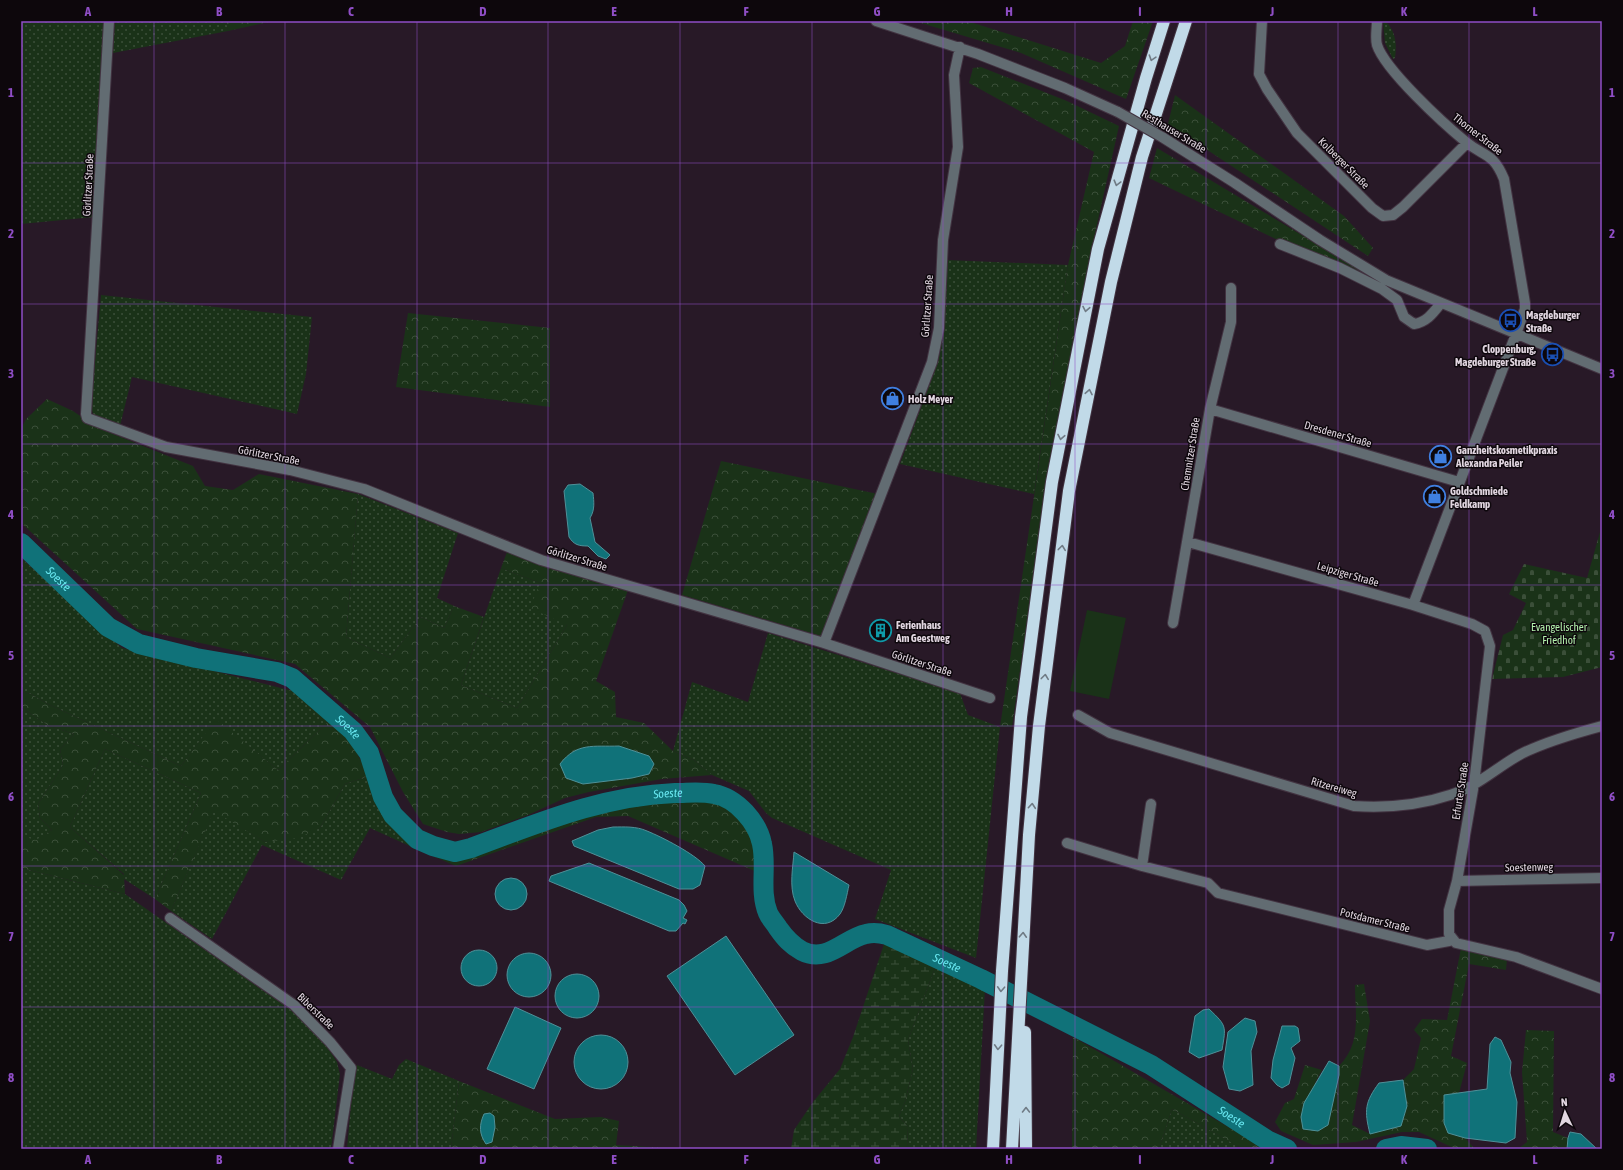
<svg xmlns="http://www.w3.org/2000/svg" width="1623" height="1170" font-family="'Asap Condensed',sans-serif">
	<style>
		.grass { fill: url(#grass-dots) }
		.forest { fill: url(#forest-crowns) }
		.wetland { fill: url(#wetland-marsh) }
		.cemetery { fill: url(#cemetery-stones) }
		.park { fill: #1a3218 }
		.water { fill: #107279; stroke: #4f9098 }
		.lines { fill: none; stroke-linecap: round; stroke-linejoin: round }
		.river { stroke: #107279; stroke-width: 20 }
		.minor-casing { stroke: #423341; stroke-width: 12 }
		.highway-casing { stroke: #423341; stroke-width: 14 }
		.minor { stroke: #626c72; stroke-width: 10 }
		.highway { stroke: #c1dae8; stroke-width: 12 }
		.minor-bridge-casing { stroke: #423341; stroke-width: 12; stroke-linecap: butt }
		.minor-bridge { stroke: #626c72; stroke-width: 10 }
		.oneway { stroke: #707b85 }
		.grid { fill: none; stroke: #8f4ec6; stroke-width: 1; stroke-opacity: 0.55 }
		.labels { text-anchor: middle; stroke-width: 3; stroke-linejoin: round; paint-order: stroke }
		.street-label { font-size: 11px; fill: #e1d6e0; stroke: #0d070c }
		.poi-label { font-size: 11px; font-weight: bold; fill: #e1d6e0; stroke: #0d070c; text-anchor: start }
		.park-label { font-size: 11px; fill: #b4f2ad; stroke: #0d070c }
		.water-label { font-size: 12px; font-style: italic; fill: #68e7f0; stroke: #0d070c }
		.neatline { fill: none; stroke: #8f4ec6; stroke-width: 1.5 }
		.grid-label { font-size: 13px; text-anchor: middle; font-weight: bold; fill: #8f4ec6 }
	</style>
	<defs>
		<pattern id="grass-dots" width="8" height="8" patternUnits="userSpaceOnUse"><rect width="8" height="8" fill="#1a3218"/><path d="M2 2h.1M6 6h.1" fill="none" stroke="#3b4f39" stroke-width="1.8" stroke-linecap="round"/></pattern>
		<pattern id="forest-crowns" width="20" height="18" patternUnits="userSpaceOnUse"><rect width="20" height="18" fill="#1a3218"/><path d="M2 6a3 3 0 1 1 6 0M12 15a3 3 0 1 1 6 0" fill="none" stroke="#3b4f39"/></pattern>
		<pattern id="wetland-marsh" width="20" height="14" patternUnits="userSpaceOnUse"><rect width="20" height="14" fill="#1a3218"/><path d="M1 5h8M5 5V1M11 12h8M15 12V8" fill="none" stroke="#3b4f39"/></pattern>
		<pattern id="cemetery-stones" width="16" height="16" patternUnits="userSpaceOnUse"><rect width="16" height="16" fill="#1a3218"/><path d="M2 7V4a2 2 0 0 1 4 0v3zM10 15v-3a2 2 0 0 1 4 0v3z" fill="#3b4f39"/></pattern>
	</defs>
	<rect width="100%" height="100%" fill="#281927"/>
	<path class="grass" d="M21 21H106L94 217 21 224Z
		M115 21H226L228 31 113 53Z
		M1385 21C1396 31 1397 44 1395 58L1393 59 1385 43 1383 22Z
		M947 260 1068 265 1034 494 900 464 938 362 944 329Z
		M101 295 312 317 306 374 297 414 132 377 120 426 94 417 91 407Z
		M358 494 458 533 437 598 454 606 444 628 421 617 390 658 346 637Z
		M21 558 122 648 293 691 328 722 278 770 216 720 181 766 48 704 31 694 21 692Z
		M501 568 540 583 567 625 517 708 461 685Z
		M768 633 960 693 968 715 1000 727 976 958 875 919 891 870 772 818 766 813 749 791 712 775 694 760 673 751 692 682 748 702Z
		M21 703 22 708 49 726 74 734 60 749 63 765 38 804 40 818 52 830 36 841 21 836Z
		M105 749 201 793 155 899 124 879V874L70 827Z
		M369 776 390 818 416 845 414 848 370 828 341 880 262 845 212 939 171 911 214 810 265 842 320 828 345 784Z
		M21 868 125 894 291 1010 326 1045 337 1062 340 1074 331 1149H21Z
		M935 968 985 989 976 1149H907L908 1127 899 1116 905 1102 913 1069 908 1040Z
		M406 1059 459 1081 451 1149H347L354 1071 357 1065 392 1079 399 1065Z
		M1172 1109 1238 1146 1236 1149H1159Z"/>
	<path class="forest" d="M226 21H273L228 31Z
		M914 21H967L1101 63 1125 46 1133 21H1153L1126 99 1021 53Z
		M981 67 1067 101 1119 126 1092 247 1047 480 1012 727H1000L1068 265 1094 152 969 83 973 68Z
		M1175 95 1344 216 1373 248 1368 256 1168 124Z
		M1157 148 1360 270 1357 278 1149 178Z
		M408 313 550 328V407L396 387Z
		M47 399 73 411 98 428 193 466 205 486 233 490 259 474 358 494 346 637 390 658 421 617 444 628 454 606 484 617 461 685 517 708 567 625 530 608 540 583 501 568 507 552 540 564 628 590 596 681 615 692 616 717 644 723 673 751 694 760 712 775 662 779 589 792 565 798 528 815 481 832 459 834 447 832 423 824 403 792 370 727 295 664 137 629 21 523V429L26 419Z
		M721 461 878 494 821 636 682 595Z
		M21 692 31 694 48 704 181 766 216 719 278 770 328 722 349 738 369 776 345 784 320 828 298 838 265 842 214 811 171 911 155 899 201 793 105 749 70 827 124 875 125 894 21 868V836L36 840 52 830 40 818 38 804 63 765 60 749 74 734 49 726 22 708Z
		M709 798 733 812 753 838 757 872 628 816 596 817 456 866 414 848 416 845 460 855 597 808 642 799Z
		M1461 948 1507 959 1506 970 1469 964 1451 1056 1467 1063 1459 1093 1444 1095 1448 1133 1465 1138 1475 1149H1456L1419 1132H1402L1356 1142 1313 1145 1281 1131 1275 1122 1285 1103 1294 1099 1305 1065 1322 1070 1315 1083 1328 1125 1339 1075V1066C1362 1043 1355 1014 1355 985L1364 984 1370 1021 1352 1125 1370 1134 1405 1089 1403 1080 1414 1069 1421 1038 1414 1030 1422 1019 1447 1020Z
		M1526 1030 1554 1031 1553 1132 1568 1138 1567 1149H1518L1527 1142 1522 1072Z
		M1073 1037 1242 1135 1253 1136 1282 1149H1243L1172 1109 1159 1149H1072Z
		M459 1081 555 1119 601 1117 619 1121 616 1145 686 1149H451Z"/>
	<path class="wetland" d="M885 941 935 968 908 1040 913 1069 905 1102 899 1116 908 1127 907 1149H791L794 1130 813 1102 840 1069 853 1037Z"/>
	<path class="cemetery" d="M1602 525V667L1563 677 1492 679 1503 635 1513 630 1526 603 1509 594 1524 564 1587 578Z"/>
	<path class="park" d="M1087 610 1126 618 1109 699 1070 691Z"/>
	<path class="water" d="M580 484 593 493C594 502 595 510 590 518L595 542 610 555 606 559 598 556 588 546C579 546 574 545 569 537L564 491 568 485Z
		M619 746 649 756 654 764 649 774 632 778 583 784 566 778 560 764C577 742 593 747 619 746Z
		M613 827C624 827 636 826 647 831 662 837 695 854 705 866L700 885 693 889H679L574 846 572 841 598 830Z
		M794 852 849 885C847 894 845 907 840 914 825 934 802 919 795 901 789 886 793 867 794 852Z
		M589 863 679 900 684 905 687 911 683 918 687 920 685 924 683 923 676 931H669L549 881 551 876Z
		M495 894a16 16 0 1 1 32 0a16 16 0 1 1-32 0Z
		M726 936 794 1035 735 1075 667 976Z
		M461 968a18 18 0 1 1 36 0a18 18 0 1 1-36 0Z
		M507 975a22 22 0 1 1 44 0a22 22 0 1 1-44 0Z
		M555 996a22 22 0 1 1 44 0a22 22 0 1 1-44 0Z
		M515 1007 561 1028 534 1089 487 1069Z
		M1209 1009C1227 1026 1226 1026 1222 1050L1199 1058 1189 1052 1195 1016 1203 1010Z
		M1245 1018 1255 1021 1257 1032 1251 1051 1253 1085 1240 1091 1229 1089 1223 1067 1228 1032Z
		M1282 1026H1295L1298 1028 1300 1041 1291 1048 1295 1058 1289 1084 1282 1088 1277 1085 1271 1078 1273 1060Z
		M574 1062a27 27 0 1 1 54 0a27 27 0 1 1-54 0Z
		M1495 1037 1501 1040 1511 1062 1510 1073 1517 1102 1515 1138 1506 1143 1465 1138 1448 1133 1444 1123V1095L1487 1089 1490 1044Z
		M1329 1061 1339 1066V1075L1328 1125 1318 1131 1303 1129 1301 1117 1304 1103Z
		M1403 1080 1407 1106 1401 1126 1370 1134C1364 1110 1365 1102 1379 1083Z
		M490 1113 494 1116 495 1127 492 1142 486 1144C479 1134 479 1125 484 1114Z
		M1570 1132 1581 1134 1597 1149H1567L1568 1138Z"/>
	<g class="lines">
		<g class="river">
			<path id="s1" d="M21 543 108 627 139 644 196 658 277 672 292 678 353 731 369 753 383 797 393 815 417 839 433 846 455 852 471 848C539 823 601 796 675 793 688 793 701 791 714 794 737 798 758 823 762 844 767 866 759 891 768 913 770 918 775 923 778 928 785 938 791 945 802 951 827 964 845 938 866 934 874 932 880 933 887 935L981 979 1151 1065 1267 1140 1287 1149"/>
			<path d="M1386 1149 1401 1146 1427 1149"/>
		</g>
		<defs>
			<path id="minor" d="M109 21 86 414 87 418 166 447 290 470 364 489 541 560 824 643 990 698
				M876 21 978 54 1065 88 1118 112
				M1262 21 1259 74 1267 89 1297 133 1372 208 1383 216 1393 215 1403 207 1467 143
				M1377 21C1377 28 1375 38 1377 45 1385 70 1444 124 1466 142 1484 157 1493 152 1504 179L1525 303V309L1516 334 1413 605
				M1162 137 1235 183 1320 240 1386 280 1602 369
				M1280 244 1340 268 1382 289 1397 300 1404 317 1414 324C1427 322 1433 313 1441 303
				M1210 409 1459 482
				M1188 542 1413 605 1472 624 1485 631 1490 646 1474 784 1457 881 1449 910V934L1456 943 1516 957 1602 989
				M1173 623 1210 409 1231 322V288
				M824 643 932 362 939 328 943 240 958 147 954 75 960 47
				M1078 715 1110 733 1354 806C1385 808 1420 805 1450 795 1477 787 1497 767 1521 754 1545 742 1576 733 1602 726
				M1067 843 1142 866 1208 883 1218 893 1427 945 1449 941 1452 939
				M1142 866 1151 804
				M1457 881 1602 878
				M170 918 294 1005 330 1042 351 1068 338 1149"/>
			<path id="highway" d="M1025 1032 1026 1149
				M993 1149 1002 971 1021 717 1052 482 1098 249 1146 78 1164 21
				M1012 1149 1029 835 1039 726 1069 491 1111 282 1142 157 1186 21"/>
		</defs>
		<use href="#minor" class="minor-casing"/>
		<use href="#highway" class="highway-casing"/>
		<use href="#minor" class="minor"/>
		<use href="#highway" class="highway"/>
		<defs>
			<path id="minor-bridge" d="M1118 112 1162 137"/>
		</defs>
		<use href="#minor-bridge" class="minor-bridge-casing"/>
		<use href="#minor-bridge" class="minor-bridge"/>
	</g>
	<defs><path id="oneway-chevron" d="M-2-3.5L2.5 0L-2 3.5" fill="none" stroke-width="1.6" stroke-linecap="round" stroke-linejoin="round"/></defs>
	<g class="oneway">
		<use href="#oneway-chevron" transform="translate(1152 58) rotate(108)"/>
		<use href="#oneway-chevron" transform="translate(1117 183) rotate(105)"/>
		<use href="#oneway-chevron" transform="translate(1086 309) rotate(101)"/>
		<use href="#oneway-chevron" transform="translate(1089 392) rotate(-79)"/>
		<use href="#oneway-chevron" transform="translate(1061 437) rotate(101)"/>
		<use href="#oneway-chevron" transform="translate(1062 548) rotate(-83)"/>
		<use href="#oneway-chevron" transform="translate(1045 677) rotate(-83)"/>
		<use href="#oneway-chevron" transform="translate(1032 806) rotate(-85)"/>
		<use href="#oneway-chevron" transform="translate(1023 935) rotate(-87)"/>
		<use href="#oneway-chevron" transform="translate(1001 989) rotate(93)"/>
		<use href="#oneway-chevron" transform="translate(998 1047) rotate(93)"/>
		<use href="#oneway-chevron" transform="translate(1026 1110) rotate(-90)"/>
	</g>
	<path class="grid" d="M154 21V1149M285 21V1149M417 21V1149M548 21V1149M680 21V1149M812 21V1149M943 21V1149M1075 21V1149M1206 21V1149M1338 21V1149M1469 21V1149M21 163H1602M21 304H1602M21 444H1602M21 585H1602M21 726H1602M21 866H1602M21 1007H1602"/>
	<defs>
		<symbol id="bus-ring" viewBox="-11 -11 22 22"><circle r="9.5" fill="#0d070c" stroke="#1a4fb4" stroke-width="1.5"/><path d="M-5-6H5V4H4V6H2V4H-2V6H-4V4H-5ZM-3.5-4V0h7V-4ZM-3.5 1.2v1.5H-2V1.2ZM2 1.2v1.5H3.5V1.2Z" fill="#1a4fb4"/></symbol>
		<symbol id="shop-ring" viewBox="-11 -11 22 22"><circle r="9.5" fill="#0d070c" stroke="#3f7fe0" stroke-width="1.5"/><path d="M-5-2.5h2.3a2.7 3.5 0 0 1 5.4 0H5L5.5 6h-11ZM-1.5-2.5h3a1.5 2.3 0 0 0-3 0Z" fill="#3f7fe0"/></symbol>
		<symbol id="building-ring" viewBox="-11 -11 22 22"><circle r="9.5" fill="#0d070c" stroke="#0f9aa8" stroke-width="1.5"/><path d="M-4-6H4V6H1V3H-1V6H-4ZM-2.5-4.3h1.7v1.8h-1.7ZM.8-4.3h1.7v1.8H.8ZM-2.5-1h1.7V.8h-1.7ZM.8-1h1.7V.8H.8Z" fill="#0f9aa8"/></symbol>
	</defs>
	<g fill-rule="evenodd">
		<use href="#bus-ring" x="1498" y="308" width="25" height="25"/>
		<use href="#bus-ring" x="1540" y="342" width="25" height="25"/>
		<use href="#shop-ring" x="880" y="386" width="25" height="25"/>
		<use href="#shop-ring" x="1428" y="444" width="25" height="25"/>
		<use href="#shop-ring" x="1422" y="484" width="25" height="25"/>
		<use href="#building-ring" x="868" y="618" width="25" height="25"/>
	</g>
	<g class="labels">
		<g class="street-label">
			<text transform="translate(1174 131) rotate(31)" y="4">Resthauser Straße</text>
			<text transform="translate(1478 134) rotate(38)" y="4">Thorner Straße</text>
			<text transform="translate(1344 163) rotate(45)" y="4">Kolberger Straße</text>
			<text transform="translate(88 185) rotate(-87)" y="4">Görlitzer Straße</text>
			<text transform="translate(927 306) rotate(-86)" y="4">Görlitzer Straße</text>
			<text transform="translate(1338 434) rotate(16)" y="4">Dresdener Straße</text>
			<text transform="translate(1190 454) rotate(-81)" y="4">Chemnitzer Straße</text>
			<text transform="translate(269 455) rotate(11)" y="4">Görlitzer Straße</text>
			<text transform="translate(577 558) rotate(17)" y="4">Görlitzer Straße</text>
			<text transform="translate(1348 574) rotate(16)" y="4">Leipziger Straße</text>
			<text transform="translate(922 663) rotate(18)" y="4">Görlitzer Straße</text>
			<text transform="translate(1334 787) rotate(16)" y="4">Ritzereiweg</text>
			<text transform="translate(1460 791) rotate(-81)" y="4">Erfurter Straße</text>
			<text transform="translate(1529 867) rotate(-1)" y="4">Soestenweg</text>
			<text transform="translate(1375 920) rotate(14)" y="4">Potsdamer Straße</text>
			<text transform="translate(316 1011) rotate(44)" y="4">Biberstraße</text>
		</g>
		<g class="poi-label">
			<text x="1526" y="319">Magdeburger<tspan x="1526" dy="13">Straße</tspan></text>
			<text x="1536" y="353" text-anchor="end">Cloppenburg,<tspan x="1536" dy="13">Magdeburger Straße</tspan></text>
			<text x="908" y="403">Holz Meyer</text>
			<text x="1456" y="454">Ganzheitskosmetikpraxis<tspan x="1456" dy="13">Alexandra Peiler</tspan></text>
			<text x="1450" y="495">Goldschmiede<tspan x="1450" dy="13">Feldkamp</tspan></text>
			<text x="896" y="629">Ferienhaus<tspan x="896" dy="13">Am Geestweg</tspan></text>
		</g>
		<g class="park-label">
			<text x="1559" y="631">Evangelischer<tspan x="1559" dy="13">Friedhof</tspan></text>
		</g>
		<g class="water-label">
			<text dy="4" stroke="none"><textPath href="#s1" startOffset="52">Soeste</textPath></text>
			<text dy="4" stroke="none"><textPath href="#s1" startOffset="388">Soeste</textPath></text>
			<text dy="4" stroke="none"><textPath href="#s1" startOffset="784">Soeste</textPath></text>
			<text dy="4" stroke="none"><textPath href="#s1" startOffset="1181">Soeste</textPath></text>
			<text dy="4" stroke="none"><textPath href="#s1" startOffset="1505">Soeste</textPath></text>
		</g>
	</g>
	<rect width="1623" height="1170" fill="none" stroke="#0d070c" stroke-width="44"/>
	<g transform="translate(1565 1112) rotate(356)" stroke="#0d070c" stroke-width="3" paint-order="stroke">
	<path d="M0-3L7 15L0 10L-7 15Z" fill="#e1d6e0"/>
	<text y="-6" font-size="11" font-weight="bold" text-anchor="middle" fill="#e1d6e0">N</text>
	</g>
	<rect x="22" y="22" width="1579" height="1126" class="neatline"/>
	<g class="grid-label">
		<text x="88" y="16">A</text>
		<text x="219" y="16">B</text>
		<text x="351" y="16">C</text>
		<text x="483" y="16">D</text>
		<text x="614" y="16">E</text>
		<text x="746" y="16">F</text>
		<text x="877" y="16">G</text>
		<text x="1009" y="16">H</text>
		<text x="1140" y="16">I</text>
		<text x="1272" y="16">J</text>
		<text x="1404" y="16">K</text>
		<text x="1535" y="16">L</text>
		<text x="11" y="97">1</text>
		<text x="1612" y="97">1</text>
		<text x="11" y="238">2</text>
		<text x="1612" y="238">2</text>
		<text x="11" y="378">3</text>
		<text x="1612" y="378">3</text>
		<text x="11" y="519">4</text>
		<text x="1612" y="519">4</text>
		<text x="11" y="660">5</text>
		<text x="1612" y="660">5</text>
		<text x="11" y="801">6</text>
		<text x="1612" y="801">6</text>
		<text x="11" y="941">7</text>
		<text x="1612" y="941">7</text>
		<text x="11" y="1082">8</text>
		<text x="1612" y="1082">8</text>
		<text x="88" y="1164">A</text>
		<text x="219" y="1164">B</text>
		<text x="351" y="1164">C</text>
		<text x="483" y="1164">D</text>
		<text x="614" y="1164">E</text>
		<text x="746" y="1164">F</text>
		<text x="877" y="1164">G</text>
		<text x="1009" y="1164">H</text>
		<text x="1140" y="1164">I</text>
		<text x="1272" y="1164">J</text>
		<text x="1404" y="1164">K</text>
		<text x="1535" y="1164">L</text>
	</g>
</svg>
